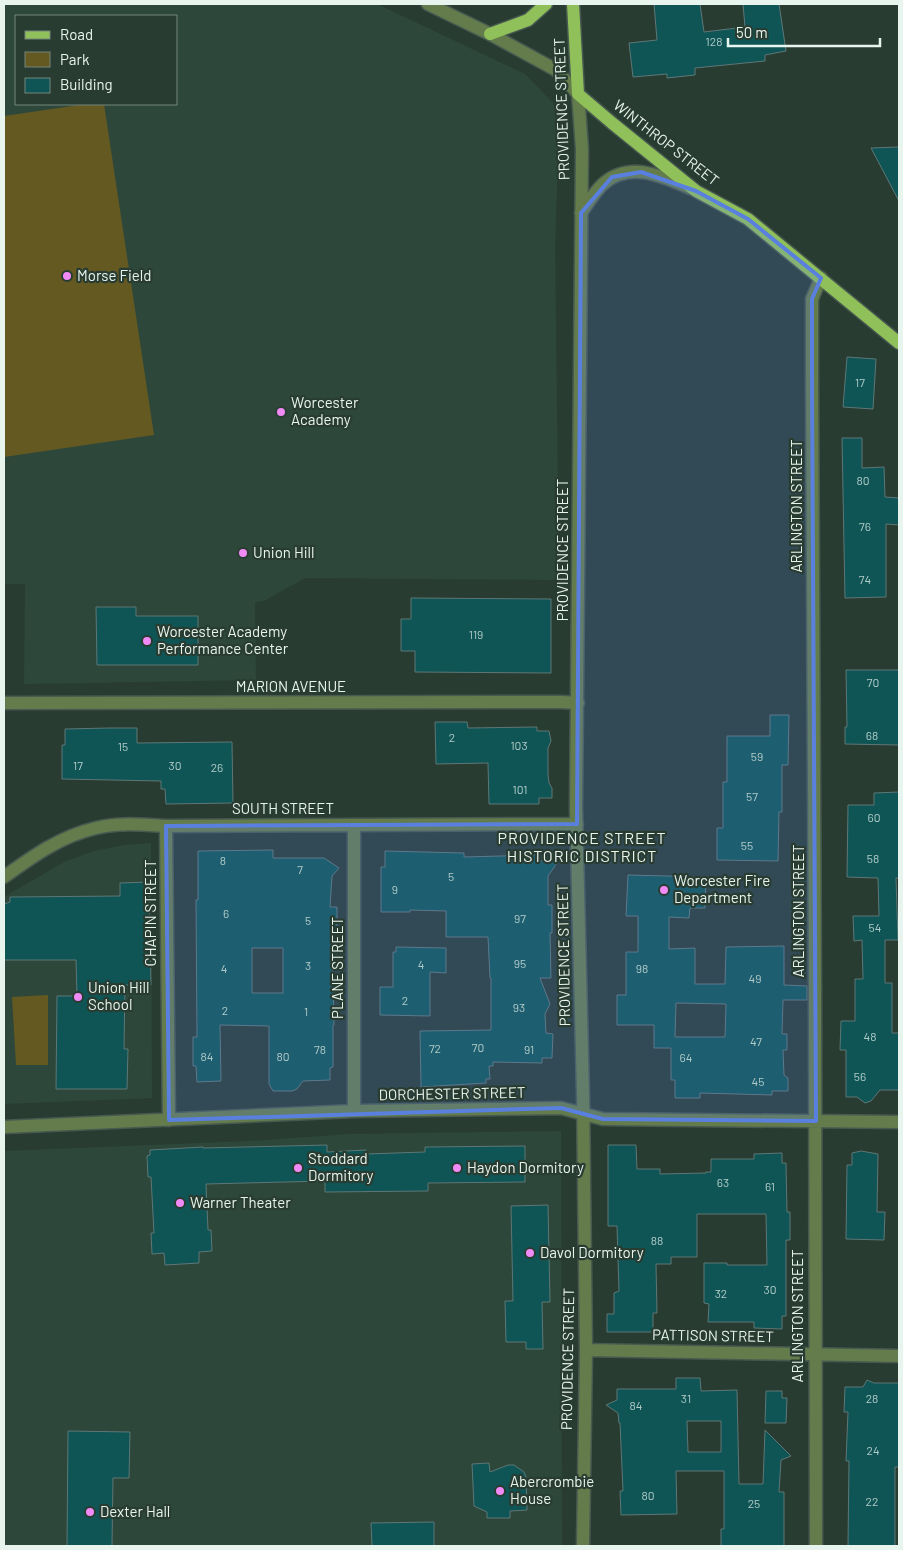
<svg xmlns="http://www.w3.org/2000/svg" width="903" height="1550" font-family="Barlow,sans-serif">
	<style>
		.built { fill: #2e473b; fill-rule: evenodd }
		.green { fill: #645921 }
		.building { fill: #0f5556; stroke: #5e7776; fill-rule: evenodd }
		.lines { fill: none; stroke-linecap: round; stroke-linejoin: round }
		.minor-casing { stroke: #485950; stroke-width: 15 }
		.major-casing { stroke: #485950; stroke-width: 15 }
		.minor { stroke: #647c4c; stroke-width: 12 }
		.major { stroke: #8fc059; stroke-width: 12 }
		.marked { fill: #5a80df; fill-opacity: 0.2; stroke: #5a80df; stroke-width: 4; stroke-linejoin: round }
		.poi-dot { fill: #f08bf6; stroke: #293c32; stroke-width: 2 }
		.labels { text-anchor: middle; stroke-width: 4.5; stroke-linejoin: round; paint-order: stroke }
		.number-label { font-size: 12px; fill: #b2ccc8 }
		.street-label { font-size: 15px; fill: #e8f4ee; stroke: #293c32 }
		.poi-label { font-size: 15px; fill: #e8f4ee; stroke: #293c32; text-anchor: start }
		.neighbourhood-label { font-size: 16px; letter-spacing: 1px; fill: #e8f4ee; stroke: #293c32 }
	</style>
	<rect width="100%" height="100%" fill="#293c32"/>
	<path class="built" d="M4 4H377L525 74 553 103 559 127 555 246 559 580 305 578 264 601 255 602 256 680 24 684 25 584H4ZM16 16H176V104H16Z
		M151 843 152 1098 4 1104V897L64 862 94 851 124 845Z
		M561 1131 562 1546H4V1151L249 1141 350 1134Z"/>
	<path class="green" d="M86 104H104L154 435 4 457V116Z
		M48 995V1065H16L12 997Z"/>
	<path class="building" d="M654 4H700L704 32 745 27 743 4H779L786 51 765 55V61L695 68V75L667 78V74L633 77 629 43 657 40Z
		M899 147V201L871 148Z
		M847 357 876 359 873 409 843 407Z
		M842 438H862V468L884 467 885 497 899 498V525L886 524V597L845 598Z
		M411 598 551 599V673L415 672V651H401V619H411Z
		M96 607H136V616H198V665H97Z
		M846 670H899V745L845 744V727H847Z
		M770 715H789L788 765H782V812H779L778 861 717 860V828H723V782H727V736H770Z
		M435 722H467L468 728 537 727V731H549L551 741 548 748V774L549 783 552 788V798H539V804H489L488 763 436 764Z
		M109 728H137V743L232 742 233 803 166 804 165 789H161V781L62 779V745H65V729Z
		M899 792V878H896L898 940H885V983H892V1033H899V1090H880L871 1101 865 1103 857 1097H846V1050H840L841 1021H855V979H863L862 940 854 941 853 916H879L878 878 847 877 848 805H874V793Z
		M273 850V858H324L339 868 332 876 330 907H337V934L332 935 334 1025H333V1067L330 1068V1080L303 1081 297 1089 292 1091H273L269 1084V1026L220 1025 221 1081 197 1082 196 1066H193V1037H197L196 900H198V851ZM252 948H283V993H252Z
		M385 851 464 853V857L537 855 538 861 559 860 548 876V905H552V933H550L551 978H540L550 1004 545 1014 546 1033 553 1034 552 1058H542V1063L493 1062V1066H489L490 1079H486V1083L421 1087 420 1031 491 1030V978H490L488 937H446V911L410 910V912H381V867H385Z
		M628 875 706 877 705 908H690L689 918 669 917V949L695 948V984H725L726 947 784 946V985L807 986V1000H783L782 1034H787V1050H783L784 1075 788 1078V1091H772V1095L700 1093V1098H675V1080H671V1048H654V1025H617V995H626V952H638V916H626ZM676 1003 726 1004 725 1037H675Z
		M149 882 151 985H125L124 1049H128L127 1089H56L57 996H77L76 960H4V904L10 902V897L120 896V883Z
		M396 947 446 948V973L430 972V1016L380 1015V987H393V952H396Z
		M327 1145V1152L366 1150V1154L425 1152V1147L525 1146V1182L428 1183V1191L325 1192V1181L206 1184 208 1230H211L212 1251 199 1252V1263L165 1265 164 1253 152 1254 151 1233H154L151 1177H148L147 1156 150 1155V1150L203 1147V1148Z
		M608 1145H636L637 1169H660V1174L706 1173V1172H711V1159H754V1154L782 1153V1163H786L787 1212H790V1240H786V1316H782V1329L754 1328V1322H708L709 1304 704 1303V1263H727V1265H767L766 1214H697V1257H671V1264H656L657 1313H653V1332H607V1314H614V1293L619 1291 617 1226H608Z
		M861 1151 878 1154 877 1212H885L884 1240 846 1239 847 1165H852V1153Z
		M548 1205 550 1302H542L543 1349H526V1342H506L505 1301H513L511 1206Z
		M676 1378H700L701 1391 737 1390 739 1484H763L765 1430 791 1456 781 1460 779 1492H784V1546H721V1529H724V1471H676L677 1514 621 1515 620 1491H623L620 1423H619L618 1413 606 1405 617 1400V1389H676ZM687 1421H721V1452H688Z
		M867 1380 874 1383H899V1467H895V1546H848L849 1461H846L848 1412H844L845 1387H863Z
		M766 1391H782V1398H787L786 1423H765Z
		M68 1431 130 1432 129 1478H113L112 1546H67Z
		M489 1463 490 1472 508 1465H514L524 1472 526 1477 527 1510 510 1511V1518H487V1512L474 1506 472 1464Z
		M434 1522V1546H372L371 1523Z"/>
	<g class="lines">
		<defs>
			<path id="minor" d="M428 4 490 34 556 70 578 94 582 149 576 807 583 1094 586 1350 583 1546
				M581 213C588 203 594 193 602 185 629 160 662 176 690 188
				M4 703 561 702 578 703
				M166 826 169 1120
				M4 877C33 856 61 836 96 828 119 822 143 825 166 826L577 824
				M354 1111V825
				M4 1127 354 1111 561 1108 603 1119 899 1122
				M586 1350 899 1356
				M816 1546 815 989 812 377V299L821 278"/>
			<path id="major" d="M573 4 578 94 612 123 696 191 748 219 899 343
				M490 34 528 20 546 4"/>
		</defs>
		<use href="#minor" class="minor-casing"/>
		<use href="#major" class="major-casing"/>
		<use href="#minor" class="minor"/>
		<use href="#major" class="major"/>
	</g>
	<path class="marked" d="M641 172 696 191 748 219 821 278 812 299V377L816 1121 603 1119 561 1108 169 1120 166 826 577 824 581 213 612 177Z"/>
	<g class="poi-dot">
		<circle cx="67" cy="276" r="5"/>
		<circle cx="281" cy="412" r="5"/>
		<circle cx="243" cy="553" r="5"/>
		<circle cx="147" cy="641" r="5"/>
		<circle cx="664" cy="890" r="5"/>
		<circle cx="78" cy="997" r="5"/>
		<circle cx="298" cy="1168" r="5"/>
		<circle cx="457" cy="1168" r="5"/>
		<circle cx="180" cy="1203" r="5"/>
		<circle cx="530" cy="1253" r="5"/>
		<circle cx="500" cy="1491" r="5"/>
		<circle cx="90" cy="1512" r="5"/>
	</g>
	<g class="labels">
		<g class="number-label">
			<text x="714" y="46">128</text>
			<text x="860" y="387">17</text>
			<text x="863" y="485">80</text>
			<text x="865" y="531">76</text>
			<text x="865" y="584">74</text>
			<text x="476" y="639">119</text>
			<text x="873" y="687">70</text>
			<text x="872" y="740">68</text>
			<text x="452" y="742">2</text>
			<text x="519" y="750">103</text>
			<text x="123" y="751">15</text>
			<text x="757" y="761">59</text>
			<text x="78" y="770">17</text>
			<text x="175" y="770">30</text>
			<text x="217" y="772">26</text>
			<text x="520" y="794">101</text>
			<text x="752" y="801">57</text>
			<text x="874" y="822">60</text>
			<text x="747" y="850">55</text>
			<text x="873" y="863">58</text>
			<text x="223" y="865">8</text>
			<text x="300" y="874">7</text>
			<text x="451" y="881">5</text>
			<text x="395" y="894">9</text>
			<text x="226" y="918">6</text>
			<text x="520" y="923">97</text>
			<text x="308" y="925">5</text>
			<text x="875" y="932">54</text>
			<text x="520" y="968">95</text>
			<text x="421" y="969">4</text>
			<text x="308" y="970">3</text>
			<text x="224" y="973">4</text>
			<text x="642" y="973">98</text>
			<text x="755" y="983">49</text>
			<text x="405" y="1005">2</text>
			<text x="519" y="1012">93</text>
			<text x="225" y="1015">2</text>
			<text x="306" y="1016">1</text>
			<text x="870" y="1041">48</text>
			<text x="756" y="1046">47</text>
			<text x="478" y="1052">70</text>
			<text x="435" y="1053">72</text>
			<text x="320" y="1054">78</text>
			<text x="529" y="1054">91</text>
			<text x="207" y="1061">84</text>
			<text x="283" y="1061">80</text>
			<text x="686" y="1062">64</text>
			<text x="860" y="1081">56</text>
			<text x="758" y="1086">45</text>
			<text x="723" y="1187">63</text>
			<text x="770" y="1191">61</text>
			<text x="657" y="1245">88</text>
			<text x="770" y="1294">30</text>
			<text x="721" y="1298">32</text>
			<text x="686" y="1403">31</text>
			<text x="872" y="1403">28</text>
			<text x="636" y="1410">84</text>
			<text x="873" y="1455">24</text>
			<text x="648" y="1500">80</text>
			<text x="872" y="1506">22</text>
			<text x="754" y="1508">25</text>
		</g>
		<g class="street-label">
			<text transform="translate(562 109) rotate(-92)" y="5">PROVIDENCE STREET</text>
			<text transform="translate(666 143) rotate(38)" y="5">WINTHROP STREET</text>
			<text transform="translate(797 506) rotate(-90)" y="5">ARLINGTON STREET</text>
			<text transform="translate(563 550) rotate(-90)" y="5">PROVIDENCE STREET</text>
			<text x="291" y="692">MARION AVENUE</text>
			<text x="283" y="814">SOUTH STREET</text>
			<text transform="translate(799 911) rotate(-90)" y="5">ARLINGTON STREET</text>
			<text transform="translate(151 913) rotate(-90)" y="5">CHAPIN STREET</text>
			<text transform="translate(564 955) rotate(-91)" y="5">PROVIDENCE STREET</text>
			<text transform="translate(338 968) rotate(-90)" y="5">PLANE STREET</text>
			<text transform="translate(452 1094) rotate(-1)" y="5">DORCHESTER STREET</text>
			<text transform="translate(798 1316) rotate(-90)" y="5">ARLINGTON STREET</text>
			<text transform="translate(713 1336) rotate(1)" y="5">PATTISON STREET</text>
			<text transform="translate(568 1359) rotate(-89)" y="5">PROVIDENCE STREET</text>
		</g>
		<g class="poi-label">
			<text x="77" y="281">Morse Field</text>
			<text x="291" y="408">Worcester<tspan x="291" dy="17">Academy</tspan></text>
			<text x="253" y="558">Union Hill</text>
			<text x="157" y="637">Worcester Academy<tspan x="157" dy="17">Performance Center</tspan></text>
			<text x="674" y="886">Worcester Fire<tspan x="674" dy="17">Department</tspan></text>
			<text x="88" y="993">Union Hill<tspan x="88" dy="17">School</tspan></text>
			<text x="308" y="1164">Stoddard<tspan x="308" dy="17">Dormitory</tspan></text>
			<text x="467" y="1173">Haydon Dormitory</text>
			<text x="190" y="1208">Warner Theater</text>
			<text x="540" y="1258">Davol Dormitory</text>
			<text x="510" y="1487">Abercrombie<tspan x="510" dy="17">House</tspan></text>
			<text x="100" y="1517">Dexter Hall</text>
		</g>
		<g class="neighbourhood-label">
			<text x="582" y="844">PROVIDENCE STREET<tspan x="582" dy="18">HISTORIC DISTRICT</tspan></text>
		</g>
	</g>
	<rect width="903" height="1550" fill="none" stroke="#e8f4ee" stroke-width="10"/>
	<rect x="15" y="15" width="162" height="90" fill="#293c32" stroke="#75867d"/>
	<rect x="25" y="31" width="25" height="8" fill="#8fc059" stroke="#75867d"/>
	<text x="60" y="40" font-size="15" fill="#e8f4ee">Road</text>
	<rect x="25" y="52" width="25" height="15" fill="#645921" stroke="#75867d"/>
	<text x="60" y="65" font-size="15" fill="#e8f4ee">Park</text>
	<rect x="25" y="78" width="25" height="15" fill="#0f5556" stroke="#75867d"/>
	<text x="60" y="90" font-size="15" fill="#e8f4ee">Building</text>
	<path d="M728 38v8h152v-8" fill="none" stroke="#e8f4ee" stroke-width="2.5"/>
	<text x="736" y="38" font-size="15" fill="#e8f4ee" stroke="#293c32" stroke-width="4" paint-order="stroke">50 m</text>
</svg>
